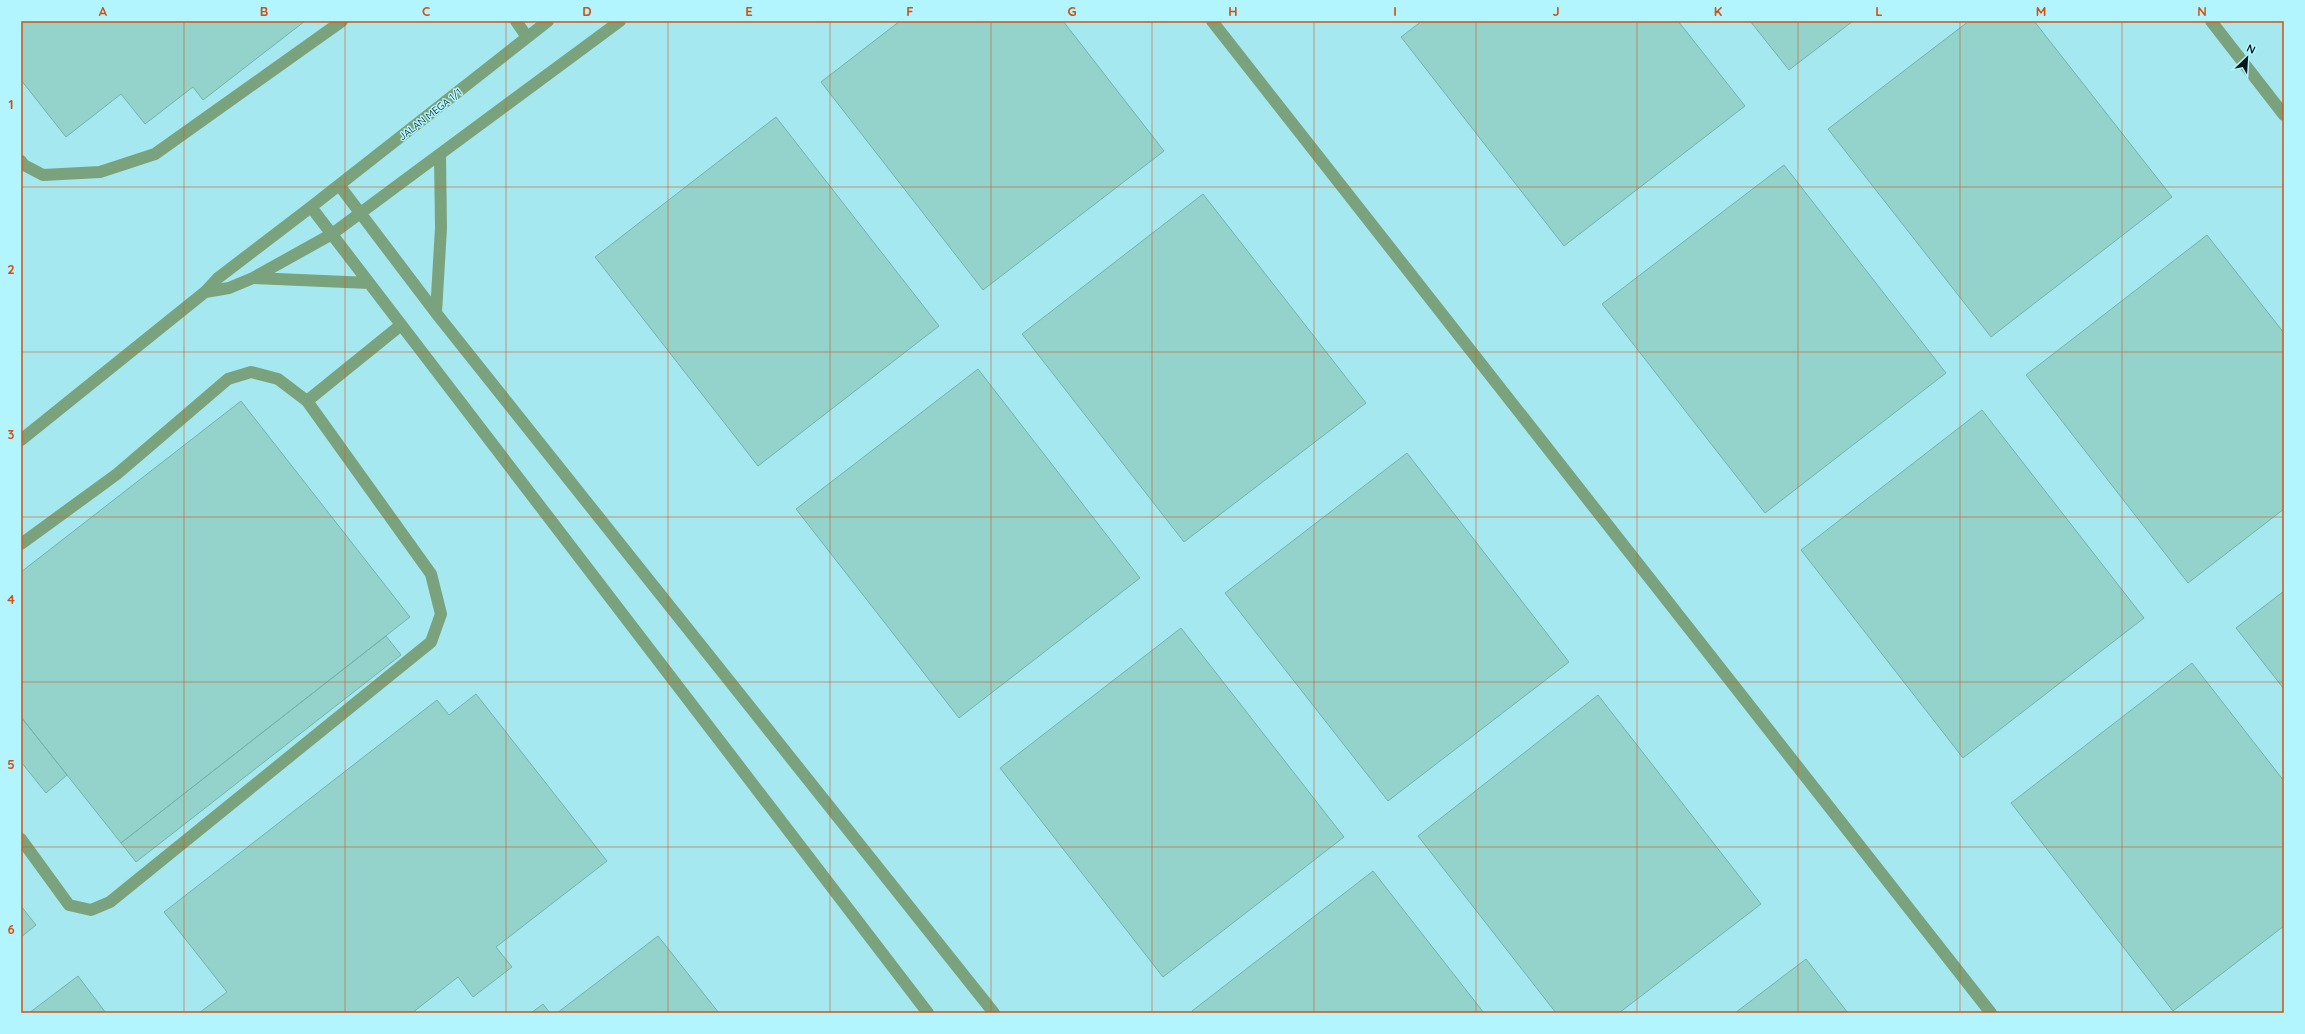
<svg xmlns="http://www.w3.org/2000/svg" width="2305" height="1034" font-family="Quicksand,sans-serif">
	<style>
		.building { fill: #93d3cb; stroke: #73b3ab }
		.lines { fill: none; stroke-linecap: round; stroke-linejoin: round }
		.lane { stroke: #7aa27c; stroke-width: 12 }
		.street { stroke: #7aa27c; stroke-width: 12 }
		.grid { fill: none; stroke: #d1520e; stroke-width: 1; stroke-opacity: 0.55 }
		.labels { text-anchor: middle; stroke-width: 3; stroke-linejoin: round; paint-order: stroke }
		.street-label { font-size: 10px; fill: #00181b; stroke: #b3f5fe }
		.neatline { fill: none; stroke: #d1520e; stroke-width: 1.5 }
		.grid-label { font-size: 13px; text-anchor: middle; font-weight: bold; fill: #d1520e }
	</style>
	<rect width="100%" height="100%" fill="#a6e8f0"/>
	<path class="building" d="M21 21H305L203 100 193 87 145 124 121 94 66 137 21 80Z
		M900 21H1063L1164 151 983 290 821 82Z
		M1422 21H1678L1745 106 1564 246 1401 37Z
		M1750 21H1853L1789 70Z
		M1969 21H2034L2172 197 1991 337 1828 129Z
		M776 117 939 326 758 466 595 257Z
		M1784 165 1946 373 1765 513 1602 304Z
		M1203 194 1366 403 1184 542 1022 334Z
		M2207 235 2284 333V509L2188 583 2026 375Z
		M978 369 1140 578 959 718 796 509Z
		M241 401 410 617 121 843 21 717V572Z
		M1982 410 2144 618 1963 758 1801 550Z
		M1407 453 1569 662 1388 801 1225 593Z
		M2284 591V689L2236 628Z
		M1181 628 1344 837 1163 977 1000 768Z
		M386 636 401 655 136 862 121 843Z
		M2192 663 2284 781V926L2173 1011 2011 803Z
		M476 694 607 861 496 947 512 967 473 997 458 977 412 1013H199L227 992 164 912 437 700 449 715Z
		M1598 695 1761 904 1619 1013H1556L1418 836Z
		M21 717 67 775 46 793 21 762Z
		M1373 871 1484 1013H1194L1192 1011Z
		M21 906 36 925 21 937Z
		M658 936 719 1013H557Z
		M1806 959 1848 1013H1735Z
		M78 976 106 1013H29Z
		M543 1004 550 1013H531Z"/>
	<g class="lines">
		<path class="lane" d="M516 21 527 37
			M21 161 24 165 43 175 100 172 155 154 342 21
			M307 401 401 325
			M21 544 117 474 228 379 251 372 278 379 307 401 431 574 441 614 431 642 110 902 91 910 69 905 21 839"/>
		<path class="street" d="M620 21 440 154 441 228 436 313 994 1013
			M1212 21 1991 1013
			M2211 21 2284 115
			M339 185 436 313
			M311 207 928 1013
			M254 278 369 283
			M205 292 229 288 253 278 332 234 440 154
			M21 440 205 292 218 278 311 207 548 21"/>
	</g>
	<path class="grid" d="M184 21V1013M345 21V1013M506 21V1013M668 21V1013M830 21V1013M991 21V1013M1152 21V1013M1314 21V1013M1476 21V1013M1637 21V1013M1798 21V1013M1960 21V1013M2122 21V1013M21 187H2284M21 352H2284M21 517H2284M21 682H2284M21 847H2284"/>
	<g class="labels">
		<g class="street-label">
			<text transform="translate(430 114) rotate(-38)" y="4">JALAN MEGA 1/1</text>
		</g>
	</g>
	<rect width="2305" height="1034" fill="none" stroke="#b3f5fe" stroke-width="44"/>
	<g transform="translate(2247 58) rotate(25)" stroke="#b3f5fe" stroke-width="3" paint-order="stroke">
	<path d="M0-3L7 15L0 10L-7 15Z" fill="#00181b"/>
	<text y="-6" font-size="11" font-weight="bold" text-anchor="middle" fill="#00181b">N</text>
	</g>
	<rect x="22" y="22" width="2261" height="990" class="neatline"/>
	<g class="grid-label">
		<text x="103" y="16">A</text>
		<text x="264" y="16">B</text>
		<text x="426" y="16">C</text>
		<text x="587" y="16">D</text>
		<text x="749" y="16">E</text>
		<text x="910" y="16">F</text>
		<text x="1072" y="16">G</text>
		<text x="1233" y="16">H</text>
		<text x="1395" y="16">I</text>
		<text x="1556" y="16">J</text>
		<text x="1718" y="16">K</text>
		<text x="1879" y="16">L</text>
		<text x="2041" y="16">M</text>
		<text x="2202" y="16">N</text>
		<text x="11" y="109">1</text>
		<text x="11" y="274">2</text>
		<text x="11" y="439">3</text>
		<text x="11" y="604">4</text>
		<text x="11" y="769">5</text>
		<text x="11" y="934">6</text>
	</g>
</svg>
